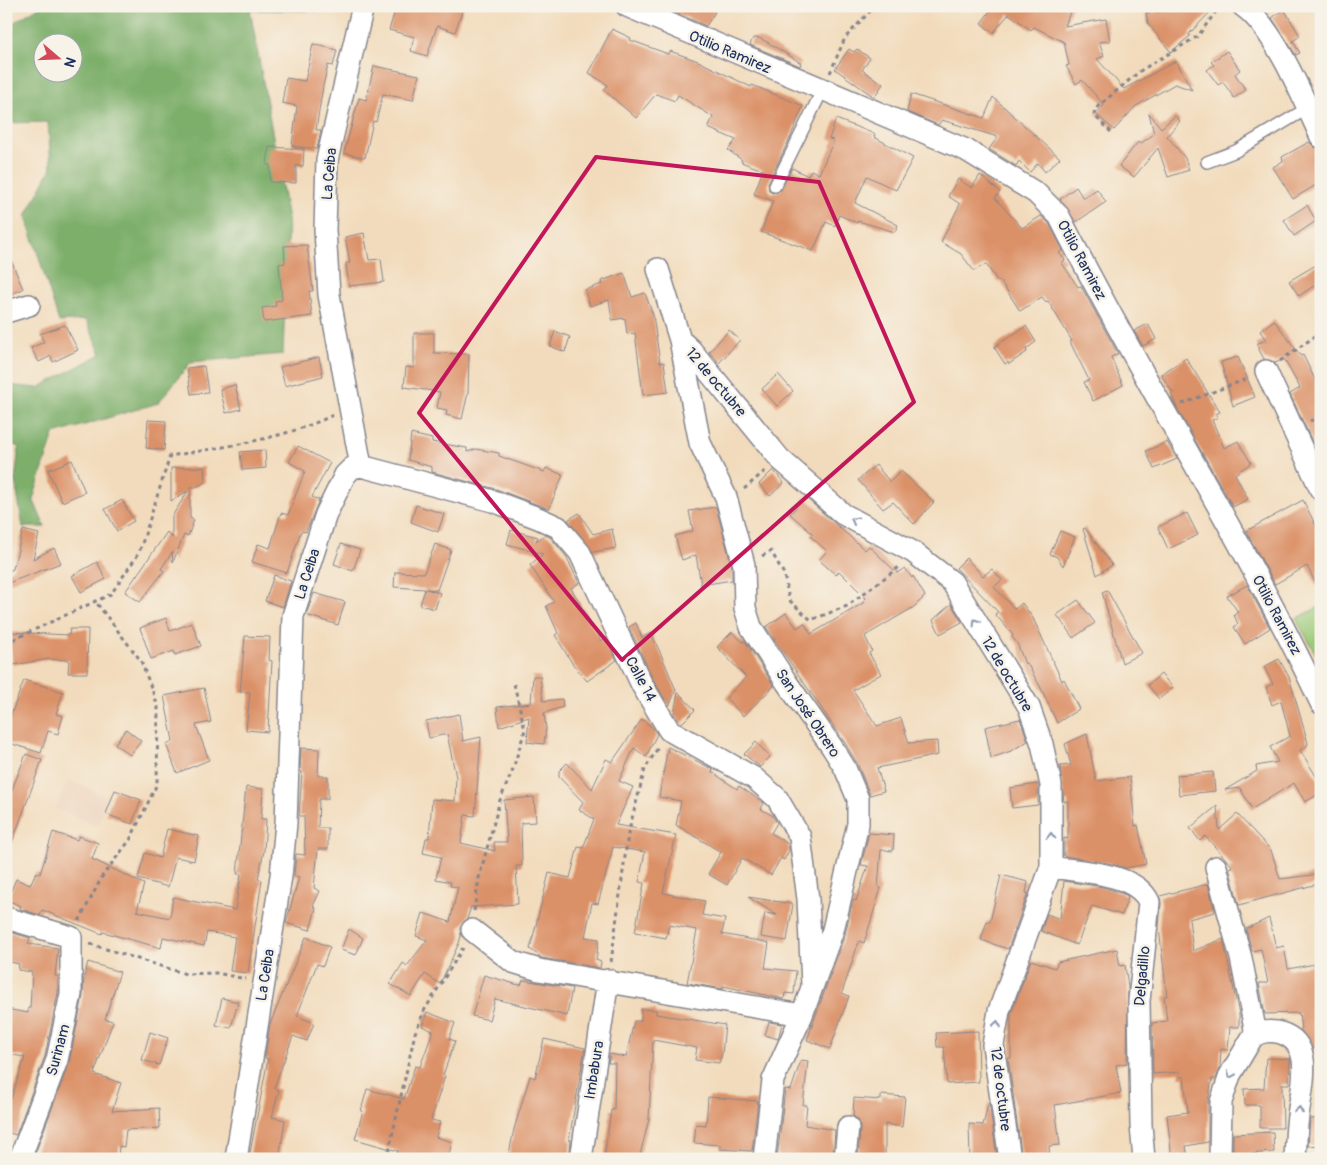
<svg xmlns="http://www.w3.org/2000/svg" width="1327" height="1165" font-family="Pangolin,sans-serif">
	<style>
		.built { fill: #edd2bb }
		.green { fill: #9ccb7a; stroke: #5c7d6c }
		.forest { fill: #7daf6a; stroke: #4c6f64; fill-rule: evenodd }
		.building { fill: #db9168 }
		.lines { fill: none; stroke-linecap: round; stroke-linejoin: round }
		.lane-casing { stroke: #86858d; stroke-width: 14 }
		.street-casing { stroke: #86858d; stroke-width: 24 }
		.path { stroke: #86858d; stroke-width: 3; stroke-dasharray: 4 4; stroke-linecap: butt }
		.lane { stroke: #fff; stroke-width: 11 }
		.street { stroke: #fff; stroke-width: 21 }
		.oneway { stroke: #8d97ae }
		.marked { fill: none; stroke: #c2185b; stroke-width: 4; stroke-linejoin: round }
		.labels { text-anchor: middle; stroke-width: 5; stroke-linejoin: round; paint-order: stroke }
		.street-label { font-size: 15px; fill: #1b2f5e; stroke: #f7f3e8 }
	</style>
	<rect width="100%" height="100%" fill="#f7f3e8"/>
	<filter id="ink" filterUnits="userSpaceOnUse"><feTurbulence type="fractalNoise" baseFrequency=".02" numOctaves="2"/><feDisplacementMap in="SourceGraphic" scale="10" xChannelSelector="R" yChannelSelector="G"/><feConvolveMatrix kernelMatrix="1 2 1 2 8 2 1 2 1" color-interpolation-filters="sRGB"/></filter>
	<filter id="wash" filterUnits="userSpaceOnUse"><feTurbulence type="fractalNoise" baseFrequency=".0096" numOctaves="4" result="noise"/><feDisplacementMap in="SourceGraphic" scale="20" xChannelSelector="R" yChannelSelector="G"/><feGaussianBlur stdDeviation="1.12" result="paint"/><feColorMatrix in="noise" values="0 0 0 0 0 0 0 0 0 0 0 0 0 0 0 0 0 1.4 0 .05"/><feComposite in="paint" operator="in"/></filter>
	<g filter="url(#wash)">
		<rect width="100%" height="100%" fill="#f2dbbc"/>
		<path class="built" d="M68 780 109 797 97 826 56 809Z"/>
		<path class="green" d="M1321 606V663L1296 619Z"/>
		<path class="forest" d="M41 6H332V11L250 10 288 219 283 354 191 362 158 403 54 434 33 499 45 527H23L15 481 19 447 6 442V385L38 388 101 354 86 320 59 322 26 216 51 168 48 122 6 123V27ZM42 42H72V72H42Z"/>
		<g id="blocks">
			<path class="building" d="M399 6H464L455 32 437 26 427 56 411 51 414 37 389 30 395 11 397 12Z
				M660 6H707L715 12 706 26Z
				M994 6H1072L1065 26 1106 19 1110 41 1099 42 1104 56 1097 59 1124 89 1176 61 1192 90 1175 84 1136 106 1114 130 1096 114 1104 105 1082 80 1076 84 1066 66 1069 65 1064 42 1034 27 1031 30 1009 14 993 33 981 23Z
				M1181 6H1216L1189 34 1190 36 1171 52 1148 24 1146 13 1178 9Z
				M1284 9 1300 36 1293 41 1300 53 1296 55 1272 18Z
				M612 29 631 38 630 40 668 54 670 51 698 61 751 87 752 85 803 106 791 136 768 183 769 190 772 193 781 190 792 168 808 176 811 170 819 174 834 140 829 139 836 119 875 134 874 137 913 158 896 190 867 176 855 203 898 225 895 232 858 221 857 223 839 215 835 226 826 222 813 251 761 232 773 201 754 194 763 170 741 162 742 160 728 150 736 140 708 128 713 117 678 95 675 101 656 94 636 118 604 90 608 85 589 73Z
				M753 38H759L769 43 801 63 800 66 750 45Z
				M313 44 337 50 333 66 328 65 323 86 316 130H321L317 149 292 146 297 106 282 103 286 78 305 81Z
				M849 49 854 52 857 49 870 58 862 70 883 84 874 97 835 69Z
				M1227 51 1240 70 1235 74 1246 90 1234 98 1223 82 1218 85 1207 70 1214 65 1211 62Z
				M374 66 419 75 413 100 383 94 376 122 373 121 365 158 344 153 359 98 366 100Z
				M911 94 984 118 993 97 1060 158 1045 172 1038 163 1030 172 1019 161 1016 166 989 149 998 137 942 120 938 125 907 112Z
				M1149 113 1161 128 1175 116 1180 121 1167 136 1185 158 1189 170 1168 177 1158 148 1134 177 1119 166 1138 142 1140 144 1154 134Z
				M1309 142 1314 147 1321 149V182L1293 199 1273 167 1283 161 1282 157Z
				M269 147 304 149 303 166H296V183L270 182V165H267Z
				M980 175 1000 192 995 198 1022 228 1041 216 1049 223 1063 250 1059 253 1065 260 1062 263 1078 287 1081 286 1118 354 1111 357 1123 385 1093 401 1084 382 1089 380 1070 342 1072 341 1048 301 1046 302 1042 297 1020 311 1000 280 998 282 986 264 974 271 961 254 941 242 960 204 948 196 958 179 972 188Z
				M1076 187 1083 198 1097 189 1106 202 1076 222 1060 199Z
				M1307 205 1316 221 1294 236 1284 220Z
				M364 233 369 260 381 259 384 282 349 286 346 263H350L345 237Z
				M307 245 313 291H309L312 316 264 322 262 308 276 306 275 301 282 300 279 264 285 263 284 246Z
				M6 248 23 289 6 296Z
				M1321 262V281L1299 296 1289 281Z
				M624 273 632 297 645 293 653 315 660 363 664 362 668 392 643 395 635 333 627 334 625 318 612 320 609 300 590 306 585 290 602 284 601 281Z
				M1274 320 1301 356 1303 355 1321 392V460L1290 394 1300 388 1284 359 1275 363 1264 359 1256 344 1266 340 1260 331Z
				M1148 324 1156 339 1143 346 1134 331Z
				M65 325 78 350 53 362 51 356 39 362 31 348 44 342 40 334Z
				M1026 326 1036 342 1026 349 1027 352 1009 364 1008 362 1005 364 994 347Z
				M729 330 740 340 719 363 709 352Z
				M555 331 570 337 565 352 550 346Z
				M414 333H434V353L469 354 468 393 462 419 446 415 447 410 437 408 440 392 404 387 406 367 414 368Z
				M319 357 323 376 285 386 280 367Z
				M1238 357 1255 397 1233 406 1221 362Z
				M1186 358 1220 412 1216 414 1217 418 1212 420 1224 448 1238 441 1251 463 1235 474 1248 499 1233 507 1178 410 1171 394 1173 393 1161 374Z
				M204 366 208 392 191 394 187 368Z
				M778 374 793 391 777 406 762 389Z
				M235 385 241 409 226 413 220 389Z
				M148 420 166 421 164 450 146 448Z
				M411 434 432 439V442L467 448V452L476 449 499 453V456L544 472 546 468 563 475 549 509 496 489 432 472V467L408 460Z
				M1167 442 1177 459 1154 469 1146 451Z
				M298 446 330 463 312 497 319 500 306 532 301 531 287 573 252 562 258 544 270 548 281 513 288 515 305 471 289 462Z
				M265 450 266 468 242 470 240 452Z
				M72 460 85 492 62 502 48 470Z
				M876 465 890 482 901 471 934 502 914 524 893 502 883 509 858 480Z
				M204 467 205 482 196 487H190V518L194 520 188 536 184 535 173 562 172 552 161 569 164 571 140 602 125 592 167 532 172 538V516L188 491 171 501V468Z
				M773 470 784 483 770 496 759 484Z
				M805 497 865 550 869 546 897 573 905 568 912 578 913 576 925 596 914 607 865 636 872 651 869 653 881 674 853 690 877 726 901 718 909 743 937 741 938 755 877 768 884 791 870 795 857 763 843 740 766 627 786 613 797 628 804 623 811 634 865 602 864 600 866 598 839 571 836 575 819 560 827 551 810 536 813 534 790 514Z
				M122 500 134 521 117 531 105 509Z
				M1303 500 1321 536V594L1307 566 1275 584 1246 531Z
				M416 505 444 514 438 532 411 522Z
				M716 507 732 567V580L701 585 696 555 682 560 675 536 693 531 689 511Z
				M579 513 593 534 612 529 616 548 593 552 568 520Z
				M1187 513 1198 535 1168 549 1158 527Z
				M1085 528 1112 565 1097 575 1083 529Z
				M23 530 39 534 33 559 54 548 61 563 8 583 6 572 13 569Z
				M511 530 538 537 536 541 545 535 550 537 566 556 579 583 571 588 601 641 606 638 617 660 587 681 572 663 555 635 558 633 546 606 554 602 530 565 543 554 507 544Z
				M1060 531 1075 537 1063 566 1057 557 1050 554Z
				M341 544 360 550 353 571 334 564Z
				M435 544 451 550 437 590 426 589 440 593 435 609 420 605 425 589 394 587 395 572 424 573Z
				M966 558 983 576 992 569 1002 580 994 587 1015 609 1022 603 1033 618 1062 681 1064 679 1079 709 1057 723 1042 690 1027 663 1025 664 1017 643 1012 637 1013 635 995 614 998 612 956 568Z
				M97 562 106 579 81 592 72 576Z
				M274 575 291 581 283 607 265 601Z
				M1247 585 1270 628 1245 644 1234 627 1238 624 1234 615 1238 612 1227 596Z
				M1107 590 1142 653 1122 663 1102 592Z
				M314 593 345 602 338 625 306 615Z
				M1078 600 1095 623 1073 638 1057 615Z
				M951 604 962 622 940 634 933 620Z
				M166 618 170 631 192 623 201 646 175 655 174 651 151 659 140 628Z
				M636 623 642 638 651 633 660 652 676 690 669 706 653 679 629 627Z
				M70 629H88L87 673H68L69 660 49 659 13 665 8 632 69 635Z
				M732 632 743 642 745 641 774 686 743 716 726 698 746 677 717 647Z
				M245 636 270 637 269 660 272 661 268 732 246 730 250 692H240Z
				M1279 659 1289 677 1308 743 1307 746 1300 750 1321 784V793L1305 802 1294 783 1252 809 1240 788 1225 790 1257 771 1256 766 1278 762 1270 747 1290 736 1281 701 1272 705 1266 687 1273 684 1264 667Z
				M1161 674 1173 688 1159 699 1148 685Z
				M533 676H540L543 701 562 699 563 707 544 713 546 728 544 744 527 742 529 717 499 727 497 707 531 703Z
				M24 680 63 692 56 714 63 716 58 734 48 731 41 753 6 742V728Z
				M204 688 211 722 196 725 209 760 177 773 166 744 173 741 164 696Z
				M678 692 695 710 682 723 674 714Z
				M459 714 463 741 481 737 475 816 465 815 461 843 495 851 494 842H507L504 800 534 797 536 822 521 823 522 866H516L518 904 471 907 467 919 460 928 461 936 459 943 440 984 425 974 411 996 390 984 403 963 407 966 427 940 416 936 423 913 450 922 458 887 450 886 451 882 436 879 441 857 423 853 426 838H429L432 799 455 801 456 777 447 734 429 738 426 721Z
				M642 719 652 727 657 734 646 757 634 748 619 781 633 787 616 825 676 835 663 893 705 901 702 915 725 919 722 934 769 943 765 968 796 971 794 994 785 993 784 999 723 986V989L687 983 697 930 669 925 666 938 635 932 644 883 639 882 645 852 613 847 598 904 592 903 585 937 599 939 596 960 601 962 600 968 542 958 530 949 549 873 570 878 578 847 583 848 594 819 579 810 583 802 559 777V771L567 763 592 789 606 759 612 762Z
				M1020 719 1028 741 1011 751 991 758 985 727Z
				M126 729 141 741 130 755 115 744Z
				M1087 734 1096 781 1130 777 1135 826 1138 825 1146 864 1126 868 1108 863 1064 856V838L1068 839V801L1064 802 1060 766 1071 765 1065 744Z
				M756 742 770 757 760 767 744 754Z
				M668 747 713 769 712 772 737 789 739 786 764 803 761 809 773 816 777 823 771 833 788 844 789 851 784 860 781 858 771 875 742 858 727 885 708 874 721 852 676 825 681 801 659 797Z
				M301 748 319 749 318 776H328V799H319L318 828H328V849H318L314 888 320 891 313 906 316 908 310 930 286 923 299 877 294 876 296 854 305 855 304 816H299L302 772H300Z
				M26 754 42 760 8 854H6V805Z
				M1213 772 1215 791 1179 795 1177 775Z
				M1038 784V805L1012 808 1010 788Z
				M246 787 263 789 261 819H266L264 851 258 879 262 880 248 973 230 971 235 937 207 932 204 946 163 937 161 948 103 932 102 934 42 910 40 915 20 909 21 906 7 900 16 879 30 885 36 872 40 874 53 832 77 840 79 836 98 843 92 859 144 884 137 911 170 918 173 897 235 910 241 874H237Z
				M115 790 141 800 132 824 106 814Z
				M1217 806 1219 830 1237 814 1271 850 1280 879 1320 874 1321 883 1239 905 1229 868 1233 867 1205 836 1200 841 1190 828Z
				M167 829 199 836 194 861 176 857 168 887 138 879 145 853 160 858Z
				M869 833 894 835 893 851 881 850 878 887 881 888 864 943 859 941 842 993 849 996 830 1049 807 1040 845 934 853 900 856 901 868 866 861 865Z
				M1001 875 1028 882 1026 893H1028L1008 949 981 940 987 921 990 922Z
				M1064 881 1103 887 1126 895 1128 897 1122 915 1092 906 1077 945 1041 931 1047 914 1060 919Z
				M1208 884 1215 912 1189 919 1193 951 1223 939 1239 1014V1027H1230L1228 1050 1221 1049 1220 1068 1216 1079H1212L1208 1102V1142L1186 1146 1188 1159H1172L1167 1115 1188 1112 1184 1077H1179L1180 1072 1153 1074 1152 1023 1167 1021 1164 996H1167L1159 928 1161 903 1160 896Z
				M748 897 793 904 787 941 761 937 765 913 777 915Z
				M1269 918 1276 948 1284 946 1288 969 1315 964 1321 998V1048L1313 1049 1301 1030 1299 1013 1265 1014 1259 983H1268L1261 949 1252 951 1246 929Z
				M349 929 363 938 356 955 341 950Z
				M10 932 30 938 28 944 58 948 55 976H58V993L45 1056 16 1135 6 1132V1097L11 1099 25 1057 6 1054V1009L28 1013V1008H30L32 972 18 970 19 964 6 961V934L9 935Z
				M306 937 330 947 323 966 317 964 297 1016 314 1023 307 1041 293 1036 274 1088 279 1090 272 1117 285 1120 279 1159H275L250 1153 268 1059 265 1058 270 1024Z
				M1117 949 1120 966 1125 965 1128 987 1127 1063 1116 1065 1121 1093 1055 1105 1060 1145 1049 1146 1050 1159H1022L1008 1058H1011V1014L1031 960 1055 968 1058 962Z
				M88 962 120 972 105 1019 113 1021 94 1074 121 1083 112 1111 159 1108 160 1128 126 1130 124 1147 119 1146 118 1159H33L69 1063 83 996 84 977Z
				M484 975 515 984 521 985 523 980 572 988 567 1016 495 999 489 1020 472 1016Z
				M222 998 238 1002 231 1028 216 1025Z
				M641 1009 656 1010V1014L725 1025 722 1054 719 1063 695 1060 697 1048 653 1040 649 1119 639 1159H604L611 1110H614L615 1063H608L610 1054 626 1057 634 1021H641Z
				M427 1012 455 1023 449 1039 455 1041 443 1075 445 1076 431 1120 440 1122 436 1137 452 1142 448 1159H395L398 1151 355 1139 363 1111H361L367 1089 404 1099 415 1066 420 1067 433 1031 422 1026Z
				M769 1022 782 1024 778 1039 765 1035Z
				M978 1031 979 1082 947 1084 944 1047H937L936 1033Z
				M150 1032 168 1038 159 1065 142 1060Z
				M544 1039 585 1048 569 1140H571L569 1159H508L514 1129 530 1076 535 1078Z
				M1266 1058 1290 1059 1289 1084H1282L1283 1128H1260V1105H1245L1244 1089 1264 1088Z
				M801 1060 808 1061 803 1105H807L805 1125 835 1130 833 1159H777L785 1089 791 1090Z
				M881 1095 905 1097 902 1127 885 1124V1159H858L860 1128 859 1121 853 1116 854 1098 881 1100Z
				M708 1097 758 1101 752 1151 720 1149V1145L694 1143 696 1124 706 1125Z
				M989 1101 997 1159H970L969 1124 983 1125Z
				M1321 1118V1145L1308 1146 1310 1119Z
				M1273 1132 1274 1152 1233 1155V1134Z"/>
		</g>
	</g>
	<g filter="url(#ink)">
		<use href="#blocks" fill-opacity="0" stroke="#86858d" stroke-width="1"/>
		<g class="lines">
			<defs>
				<path id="lane" d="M1207 162 1236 151 1308 108
					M775 186 822 91"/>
				<path id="street" d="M627 6 966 150 1036 193 1059 216C1142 381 1242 536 1321 703
					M1243 6C1275 28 1305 102 1321 137
					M658 269 680 340 700 443 726 497 744 565 745 608 751 627 787 683 832 747 845 768 858 799V824L833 930 802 1015 773 1080 764 1159
					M6 312 29 305
					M680 340 691 350 780 459 843 514 913 552 952 582 1029 707 1042 744 1051 785V867L999 1011 993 1045 1010 1159
					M1266 371 1321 490
					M361 466 329 295 325 230 327 160 363 6
					M1051 867C1080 872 1136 872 1149 902L1139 1001 1141 1125 1144 1159
					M1216 867 1241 958 1256 1034
					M6 918 71 937V994L57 1060 20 1159
					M472 930 513 962 539 970 802 1015
					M236 1159 281 876 286 823 293 616 326 514 345 475 352 468 361 466 493 501 538 518 558 527 580 553 642 685 669 730 754 778 777 798 800 837 808 899 812 985
					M581 1159 608 980
					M845 1159 848 1127
					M1220 1159 1221 1102 1230 1075 1252 1038C1259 1031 1271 1030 1281 1033 1316 1044 1301 1089 1298 1116 1296 1130 1296 1144 1295 1159"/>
			</defs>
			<use href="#lane" class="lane-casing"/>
			<use href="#street" class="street-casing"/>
			<path class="path" d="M830 73 845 38 875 6
				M1111 132 1094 115 1095 109 1140 71 1198 36 1220 6
				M1280 361 1321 332
				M1182 404 1249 378
				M1310 421 1321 415
				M744 489 766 470
				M762 556 771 551 784 574 789 600 811 620 847 606 899 567
				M6 643 111 594 139 553 170 456C223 447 285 439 333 415
				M474 911 479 878 500 800 512 772 525 730 514 684
				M79 921 103 875 130 840 157 784 158 706 141 661 95 601
				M90 944 186 974 216 973 246 979
				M611 962 628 834 645 769 659 746
				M387 1159 415 1033 424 1011 463 948
				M714 1159 725 1156 745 1158"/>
			<use href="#lane" class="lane"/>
			<use href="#street" class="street"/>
		</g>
		<defs><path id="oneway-chevron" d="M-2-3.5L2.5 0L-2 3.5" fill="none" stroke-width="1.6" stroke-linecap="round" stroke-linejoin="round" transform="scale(1.25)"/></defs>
		<g class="oneway">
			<use href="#oneway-chevron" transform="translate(854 520) rotate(-151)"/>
			<use href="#oneway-chevron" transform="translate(976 622) rotate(-122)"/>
			<use href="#oneway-chevron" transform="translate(1051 836) rotate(-90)"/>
			<use href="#oneway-chevron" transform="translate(997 1024) rotate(-81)"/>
			<use href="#oneway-chevron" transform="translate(1231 1075) rotate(113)"/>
			<use href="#oneway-chevron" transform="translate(1299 1110) rotate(-81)"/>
		</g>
	</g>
	<path class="marked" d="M596 157 819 182 914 402 622 660 419 413Z"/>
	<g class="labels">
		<g class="street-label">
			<text transform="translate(730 52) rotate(23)" y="5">Otilio Ramirez</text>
			<text transform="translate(329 174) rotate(-85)" y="5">La Ceiba</text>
			<text transform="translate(1082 260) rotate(62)" y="5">Otilio Ramirez</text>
			<text transform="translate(716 382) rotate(50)" y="5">12 de octubre</text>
			<text transform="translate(307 574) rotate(-72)" y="5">La Ceiba</text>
			<text transform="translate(1277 615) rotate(62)" y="5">Otilio Ramirez</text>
			<text transform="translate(1007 674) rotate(59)" y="5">12 de octubre</text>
			<text transform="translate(641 679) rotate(62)" y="5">Calle 14</text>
			<text transform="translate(808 713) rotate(56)" y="5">San José Obrero</text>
			<text transform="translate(265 975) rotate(-81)" y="5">La Ceiba</text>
			<text transform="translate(1142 976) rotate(-85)" y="5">Delgadillo</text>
			<text transform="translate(58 1050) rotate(-75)" y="5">Surinam</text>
			<text transform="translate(594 1070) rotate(-81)" y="5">Imbabura</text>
			<text transform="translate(1001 1089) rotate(83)" y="5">12 de octubre</text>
		</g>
	</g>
	<rect width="1327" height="1165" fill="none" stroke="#f7f3e8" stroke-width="25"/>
	<g transform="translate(58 58) rotate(109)"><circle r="24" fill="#f7f3e8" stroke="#9fa5b1"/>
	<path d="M0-4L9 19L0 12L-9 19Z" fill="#d1495b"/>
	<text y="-8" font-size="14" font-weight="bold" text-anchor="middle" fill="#1b2f5e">N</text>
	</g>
</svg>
